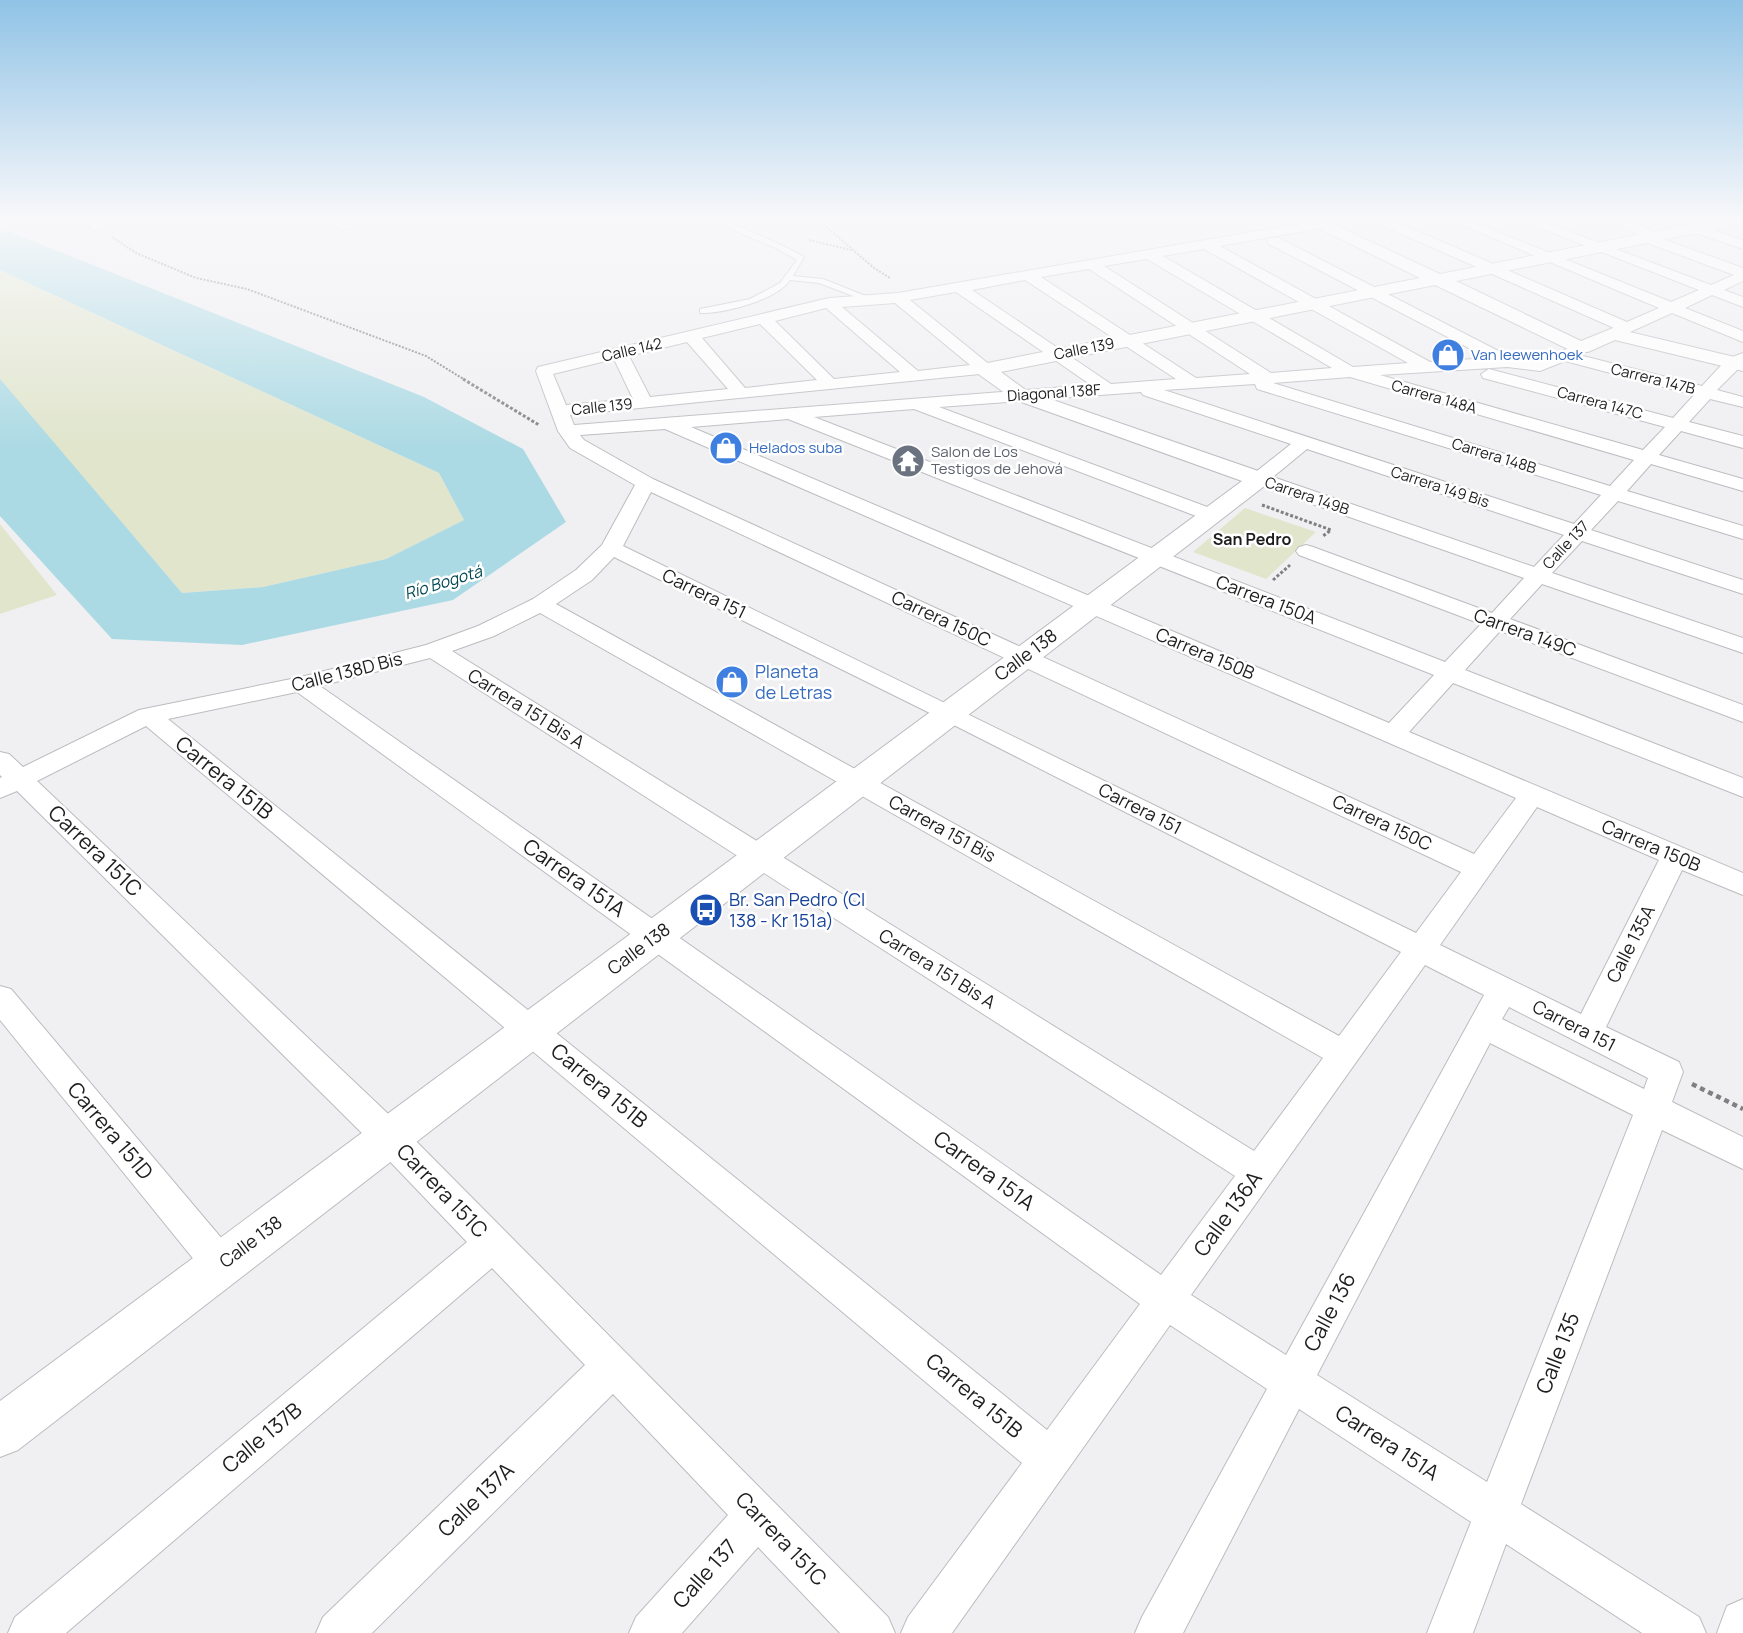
<svg xmlns="http://www.w3.org/2000/svg" width="1743" height="1633" font-family="Manrope,sans-serif">
	<style>
		.green { fill: #e0e5cc }
		.water { fill: #acdae4 }
		.lines { fill: none; stroke-linecap: round; stroke-linejoin: round }
		.lane-casing { stroke: #bcbcc0; stroke-width: 2 }
		.street-casing { stroke: #bcbcc0; stroke-width: 2 }
		.secondary-casing { stroke: #bcbcc0; stroke-width: 2 }
		.path-far2 { stroke: #808082; stroke-width: 2; stroke-dasharray: 2 1.5; stroke-linecap: butt }
		.path-far1 { stroke: #808082; stroke-width: 3; stroke-dasharray: 3 2; stroke-linecap: butt }
		.path { stroke: #808082; stroke-width: 4.5; stroke-dasharray: 5 4; stroke-linecap: butt }
		.lane { fill: #fff; fill-rule: evenodd }
		.street { fill: #fff; fill-rule: evenodd }
		.secondary { fill: #fff; fill-rule: evenodd }
		.labels { text-anchor: middle; stroke-width: 5; stroke-linejoin: round; paint-order: stroke }
		.far-street-label { font-size: 15px; fill: #1d1d1e; stroke: #fff }
		.far-shop-label { font-size: 15px; fill: #366cbe; stroke: #fff; text-anchor: start }
		.far-worship-label { font-size: 15px; fill: #5b616d; stroke: #fff; text-anchor: start }
		.far-neighbourhood-label { font-size: 16px; font-weight: bold; fill: #1d1d1e; stroke: #fff }
		.far-water-label { font-size: 16px; font-style: italic; fill: #014753; stroke: #fff }
		.street-label { font-size: 18px; fill: #1d1d1e; stroke: #fff }
		.shop-label { font-size: 18px; fill: #366cbe; stroke: #fff; text-anchor: start }
		.transit-label { font-size: 18px; fill: #164399; stroke: #fff; text-anchor: start }
		.near-street-label { font-size: 21px; fill: #1d1d1e; stroke: #fff }
	</style>
	<rect width="100%" height="100%" fill="#f0f0f3"/>
	<path class="green" d="M1207 217H1328L1228 230Z
		M1607 217H1705L1641 230Z
		M0 270 439 473 464 520 386 559 263 587 182 593 0 381Z
		M1245 508 1316 532 1266 579 1193 552Z
		M0 524 57 595 0 614Z"/>
	<path class="water" d="M0 228 424 397 523 449 566 522 453 600 242 645 112 639 0 516V379L182 593 263 587 386 559 464 520 439 473 0 270Z"/>
	<g class="lines">
		<defs>
			<path id="lane" d="M369 217H379L343 230 338 229Z
				M702 217C724 217 783 245 804 257L793 276 823 279 876 300 869 302 819 283 790 280C777 300 723 314 700 313V309L750 299 780 283 797 260 776 248Z"/>
			<path id="street" d="M92 217H106L101 230H91L89 227Z
				M174 217 167 222 160 218 161 217Z
				M1348 217H1362V218L1355 222 1350 221Z
				M1385 217 1627 322 1659 308 1443 217H1461L1671 302 1699 290 1512 217H1531L1711 285 1734 275 1642 241V236L1597 217H1616L1659 233 1660 238 1743 268V281L1724 290 1743 297V307L1712 295 1685 308 1743 331V342L1672 313 1619 337H1607L1605 334 1614 328 1379 224 1377 221 1379 218Z
				M1322 220 1327 221 1329 224 1327 227 1220 246 1430 362 1488 358 1269 244 1267 241 1269 238H1279L1512 358 1538 361 1581 343 1589 348 1579 355 1702 386 1727 359 1743 353V364L1717 390 1743 397V407L1710 399 1689 422 1743 436V448L1681 431 1659 455 1743 479V491L1651 464 1627 491 1743 526V539L1618 501 1591 530 1743 580V594L1582 541 1552 573 1743 638V653L1542 584 1510 619 1743 705V722L1500 631 1465 670 1743 778V797L1453 683 1409 732 1743 873V895L1682 870 1606 1027 1679 1062 1683 1072 1672 1102 1743 1137V1169L1662 1130 1521 1504 1699 1617 1706 1633H1642L1506 1544 1473 1633H1427L1471 1522 1299 1409 1183 1633H1135L1142 1617 1267 1389 1170 1325 952 1633H901L908 1617 1022 1463 146 726 37 781 401 1126 888 1617 895 1633H840L758 1547 682 1633H629L636 1617 728 1515 613 1394 372 1633H316L323 1617 585 1365 492 1268 66 1633H8L15 1617 467 1242 377 1148 17 791 0 798V778L2 777 0 775V752L9 754 23 767 139 710 301 677 426 645 478 626 533 599 576 570 602 545 635 485 570 448 558 431 536 371 538 367 829 298 898 293ZM1204 249 1408 363 1353 367 1163 256ZM1147 259 1332 368 1271 373 1104 266ZM1089 269 1250 374 1196 378 1041 277ZM1025 280 1176 379 1111 384 972 290ZM956 292 1091 385 574 425 570 415 990 373 992 369 990 365 910 300ZM895 303 970 365 918 371 842 307ZM826 308 900 372 834 379 775 321ZM760 324 817 380 745 388 702 338ZM687 342 728 389 650 397 629 356ZM614 359 633 399 566 405 553 374ZM1565 361 1694 395 1673 418 1489 369 1481 374 1483 378 1665 427 1643 450 1380 375 1507 367 1540 371ZM1350 377 1634 460 1610 486 1273 383ZM1255 384 1257 389 1601 495 1574 524 1164 390ZM1141 392 1143 395 1291 444 1252 475 1249 479 1252 483 1524 578 1492 613 1313 547 1306 545 1299 547 1296 551 1299 555 1481 624 1445 662 814 417 914 409 1204 519H1218L1221 515 1218 511 939 407ZM788 419 1434 675 1389 723 691 427ZM665 429 1516 798 1474 854 653 479 584 440 580 435ZM1307 449 1564 535 1534 567 1273 477ZM651 492 1461 872 1416 933 623 546ZM614 557 940 718 1401 952 1339 1036 556 604 592 580ZM540 613 1323 1058 1254 1151 452 651 494 636ZM430 658 1235 1176 1161 1275 320 686ZM297 692 1140 1304 1047 1430 168 719ZM1537 807 1659 860 1581 1014 1440 945ZM1425 965 1484 995 1286 1355 1191 1295ZM1509 1007 1648 1078 1644 1089 1502 1019ZM1490 1043 1633 1115 1487 1482 1317 1375Z
				M1694 224 1743 240V249L1689 231 1687 228 1689 225Z
				M0 986 11 989 234 1253 240 1265 234 1277 221 1283 208 1277 0 1020Z
				M1743 1599V1633H1717L1727 1606Z"/>
			<path id="secondary" d="M1727 217H1743V224L1456 281 1581 341 1613 328 1743 359V371L1615 340 1588 352H1574L1435 285 1001 372 1027 391 1267 474 1271 479 1267 484 18 1450 0 1457V1401L1242 481 1013 399 977 373 974 369 977 365 1420 278 1316 227 1314 224 1316 221 1322 219 1440 274Z"/>
		</defs>
		<use href="#lane" class="lane-casing"/>
		<use href="#street" class="street-casing"/>
		<use href="#secondary" class="secondary-casing"/>
		<path class="path-far2" d="M68 217 76 220
			M815 217 874 268 890 278
			M112 237 136 253 196 278 247 289 426 356 465 380
			M809 240 851 250"/>
		<path class="path-far1" d="M463 379 539 425
			M1262 505 1331 530 1323 536
			M1273 580 1290 565"/>
		<path class="path" d="M1692 1084 1743 1109"/>
		<use href="#lane" class="lane"/>
		<use href="#street" class="street"/>
		<use href="#secondary" class="secondary"/>
	</g>
	<linearGradient id="sky" x2="0" y2="1"><stop stop-color="#90c3e6"/><stop offset="0.49" stop-color="#f8f8fa"/><stop offset="1" stop-color="#f8f8fa" stop-opacity="0"/></linearGradient>
	<rect width="1743" height="446" fill="url(#sky)"/>
	<defs>
		<symbol id="shop-disc" viewBox="-11 -11 22 22"><circle r="9.5" fill="#3f7fe0" stroke="#fff"/><path d="M-5-2.5h2.3a2.7 3.5 0 0 1 5.4 0H5L5.5 6h-11ZM-1.5-2.5h3a1.5 2.3 0 0 0-3 0Z" fill="#fff"/></symbol>
		<symbol id="temple-disc" viewBox="-11 -11 22 22"><circle r="9.5" fill="#6b7280" stroke="#fff"/><path d="M0-6L5-2H3V0L6.5 2.5H4V6H1.5V3h-3V6H-4V2.5H-6.5L-3 0V-2H-5Z" fill="#fff"/></symbol>
		<symbol id="bus-disc" viewBox="-11 -11 22 22"><circle r="9.5" fill="#1a4fb4" stroke="#fff"/><path d="M-5-6H5V4H4V6H2V4H-2V6H-4V4H-5ZM-3.5-4V0h7V-4ZM-3.5 1.2v1.5H-2V1.2ZM2 1.2v1.5H3.5V1.2Z" fill="#fff"/></symbol>
	</defs>
	<g fill-rule="evenodd">
		<use href="#shop-disc" x="1429" y="336" width="38" height="38"/>
		<use href="#shop-disc" x="707" y="429" width="38" height="38"/>
		<use href="#temple-disc" x="889" y="442" width="38" height="38"/>
		<use href="#shop-disc" x="713" y="663" width="38" height="38"/>
		<use href="#bus-disc" x="687" y="891" width="38" height="38"/>
	</g>
	<g class="labels">
		<g class="far-street-label">
			<text transform="translate(1084 349) rotate(-11)" y="5">Calle 139</text>
			<text transform="translate(632 350) rotate(-13)" y="5">Calle 142</text>
			<text transform="translate(1653 379) rotate(14)" y="5">Carrera 147B</text>
			<text transform="translate(1054 393) rotate(-4)" y="5">Diagonal 138F</text>
			<text transform="translate(1434 397) rotate(16)" y="5">Carrera 148A</text>
			<text transform="translate(1600 403) rotate(15)" y="5">Carrera 147C</text>
			<text transform="translate(602 407) rotate(-6)" y="5">Calle 139</text>
			<text transform="translate(1494 456) rotate(17)" y="5">Carrera 148B</text>
			<text transform="translate(1440 487) rotate(18)" y="5">Carrera 149 Bis</text>
			<text transform="translate(1307 496) rotate(19)" y="5">Carrera 149B</text>
			<text transform="translate(1566 545) rotate(-47)" y="5">Calle 137</text>
		</g>
		<g class="far-shop-label">
			<text x="1471" y="360">Van leewenhoek</text>
			<text x="749" y="453">Helados suba</text>
		</g>
		<g class="far-worship-label">
			<text x="931" y="457">Salon de Los<tspan x="931" dy="17">Testigos de Jehová</tspan></text>
		</g>
		<g class="far-neighbourhood-label">
			<text x="1252" y="545">San Pedro</text>
		</g>
		<g class="far-water-label">
			<text transform="translate(443 582) rotate(-17)" y="6">Río Bogotá</text>
		</g>
		<g class="street-label">
			<text transform="translate(704 594) rotate(26)" y="6">Carrera 151</text>
			<text transform="translate(1266 600) rotate(21)" y="6">Carrera 150A</text>
			<text transform="translate(941 619) rotate(25)" y="6">Carrera 150C</text>
			<text transform="translate(1525 633) rotate(20)" y="6">Carrera 149C</text>
			<text transform="translate(1205 654) rotate(23)" y="6">Carrera 150B</text>
			<text transform="translate(1026 655) rotate(-37)" y="6">Calle 138</text>
			<text transform="translate(347 672) rotate(-14)" y="6">Calle 138D Bis</text>
			<text transform="translate(526 709) rotate(32)" y="6">Carrera 151 Bis A</text>
			<text transform="translate(1140 809) rotate(27)" y="6">Carrera 151</text>
			<text transform="translate(1382 823) rotate(25)" y="6">Carrera 150C</text>
			<text transform="translate(942 829) rotate(29)" y="6">Carrera 151 Bis</text>
			<text transform="translate(1651 846) rotate(23)" y="6">Carrera 150B</text>
			<text transform="translate(1631 944) rotate(-63)" y="6">Calle 135A</text>
			<text transform="translate(639 949) rotate(-37)" y="6">Calle 138</text>
			<text transform="translate(937 969) rotate(32)" y="6">Carrera 151 Bis A</text>
			<text transform="translate(1574 1026) rotate(27)" y="6">Carrera 151</text>
			<text transform="translate(251 1242) rotate(-37)" y="6">Calle 138</text>
		</g>
		<g class="shop-label">
			<text x="755" y="678">Planeta<tspan x="755" dy="21">de Letras</tspan></text>
		</g>
		<g class="transit-label">
			<text x="729" y="906">Br. San Pedro (Cl<tspan x="729" dy="21">138 - Kr 151a)</tspan></text>
		</g>
		<g class="near-street-label">
			<text transform="translate(224 778) rotate(39)" y="7">Carrera 151B</text>
			<text transform="translate(95 851) rotate(44)" y="7">Carrera 151C</text>
			<text transform="translate(574 878) rotate(35)" y="7">Carrera 151A</text>
			<text transform="translate(599 1086) rotate(40)" y="7">Carrera 151B</text>
			<text transform="translate(110 1131) rotate(50)" y="7">Carrera 151D</text>
			<text transform="translate(984 1171) rotate(36)" y="7">Carrera 151A</text>
			<text transform="translate(442 1191) rotate(46)" y="7">Carrera 151C</text>
			<text transform="translate(1228 1214) rotate(-54)" y="7">Calle 136A</text>
			<text transform="translate(1330 1312) rotate(-62)" y="7">Calle 136</text>
			<text transform="translate(1558 1353) rotate(-69)" y="7">Calle 135</text>
			<text transform="translate(974 1396) rotate(40)" y="7">Carrera 151B</text>
			<text transform="translate(262 1438) rotate(-40)" y="7">Calle 137B</text>
			<text transform="translate(1387 1443) rotate(33)" y="7">Carrera 151A</text>
			<text transform="translate(476 1500) rotate(-44)" y="7">Calle 137A</text>
			<text transform="translate(781 1539) rotate(46)" y="7">Carrera 151C</text>
			<text transform="translate(705 1574) rotate(-48)" y="7">Calle 137</text>
		</g>
	</g>
</svg>
